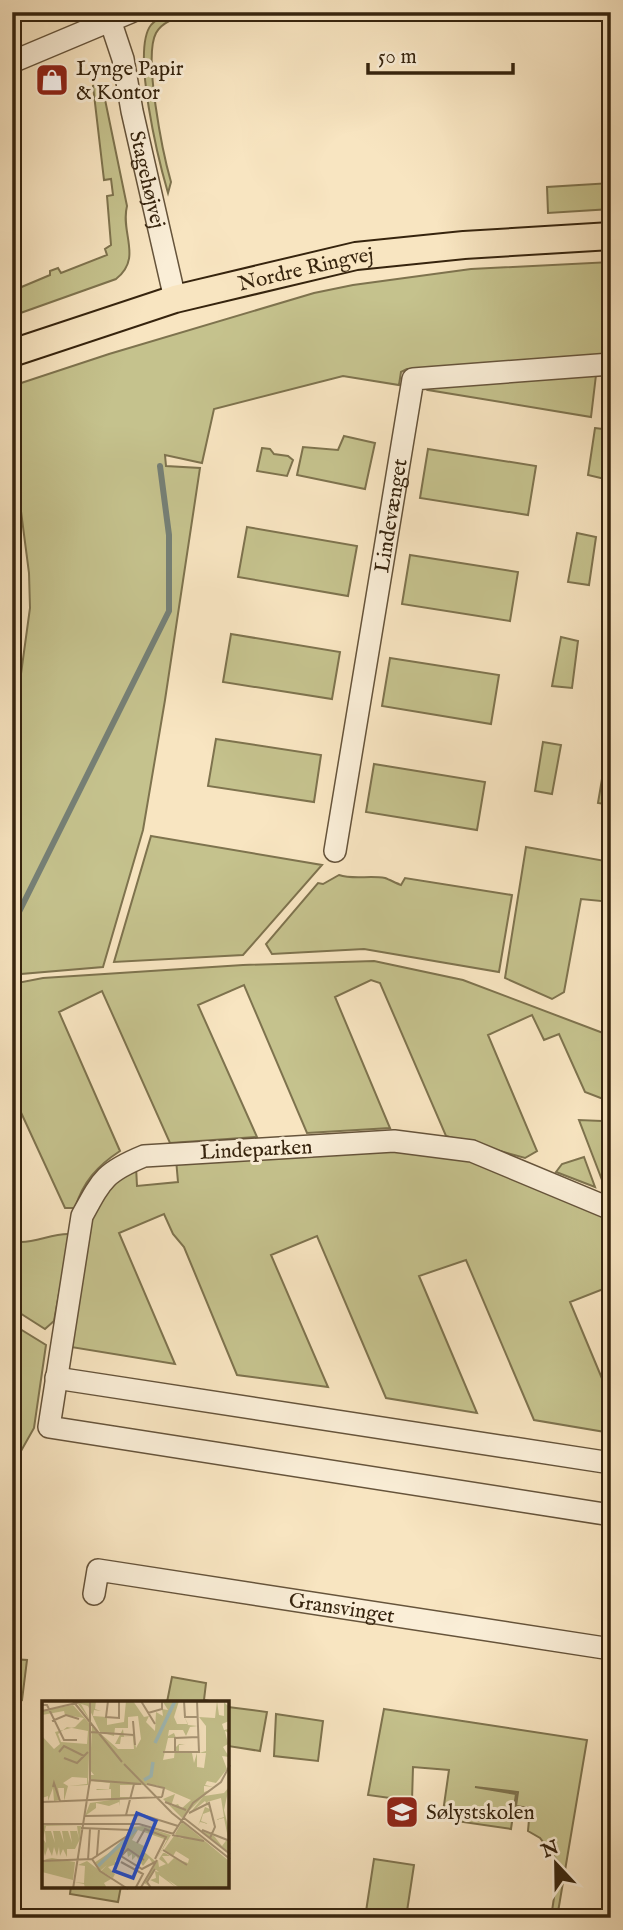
<svg xmlns="http://www.w3.org/2000/svg" width="623" height="1930" font-family="'IM FELL English',serif">
	<style>
		.green { fill: #c5c28d; stroke: #7e734e; stroke-width: 2 }
		.lines { fill: none; stroke-linecap: round; stroke-linejoin: round }
		.stream { stroke: #768076; stroke-width: 6 }
		.minor-casing { stroke: #66543b; stroke-width: 24 }
		.major-casing { stroke: #36240e; stroke-width: 30 }
		.minor { stroke: #faeed7; stroke-width: 21 }
		.major { stroke: #f8e5c1; stroke-width: 26 }
		.labels { text-anchor: middle; stroke-width: 6; stroke-linejoin: round; paint-order: stroke }
		.poi-label { font-size: 21px; fill: #36240e; stroke: #faeed7; text-anchor: start }
		.street-label { font-size: 21px; fill: #36240e; stroke: #faeed7 }
		.inset-river { fill: none; stroke: #a0bdbb; stroke-width: 3.5 }
		.inset-road { fill: none; stroke: #aa9879; stroke-width: 2 }
		.view { fill: #1d4ed8; fill-opacity: 0.15; stroke: #1d4ed8; stroke-width: 3.5 }
		.inset-edge { fill: none; stroke: #36240e; stroke-width: 3.5 }
	</style>
	<rect width="100%" height="100%" fill="#f8e5c1"/>
	<filter id="stains"><feTurbulence type="fractalNoise" baseFrequency=".00286" numOctaves="4"/><feColorMatrix values="0 0 0 0 .2 0 0 0 0 .09 0 0 0 0 .02 0 0 0 .5 -.17"/></filter>
	<radialGradient id="worn" r=".72"><stop offset=".6" stop-color="#630" stop-opacity="0"/><stop offset="1" stop-color="#630" stop-opacity=".3"/></radialGradient>
	<path class="green" d="M169 12H198C184 17 164 18 156 33 143 57 163 154 171 182L168 193C159 162 131 50 151 25 155 20 164 15 169 12Z
		M102 85 127 206C120 233 143 258 116 279L12 316V291L50 275V271L58 268 61 273 107 255 105 249 111 245 107 196 113 195 111 179 104 180 93 86Z
		M611 183V209L548 213 547 187Z
		M611 262V357L407 369 401 372 399 385 343 376 214 409 202 463 165 455 166 466 200 468 165 700 143 830 103 967 21 974 12 979V715L17 703 30 608 29 573 12 442V386L109 354 314 293 353 285 471 269Z
		M596 375 591 417 428 390 432 386Z
		M595 428 611 430 605 479 588 475Z
		M344 436 375 443 365 489 297 475 303 447 338 450Z
		M262 448 270 449 274 454 288 456 293 460 287 476 257 471Z
		M428 449 536 466 528 515 420 498Z
		M247 527 357 546 348 596 238 577Z
		M577 533 596 537 589 585 568 582Z
		M410 555 518 572 510 621 402 604Z
		M231 634 340 652 332 699 223 682Z
		M561 637 578 641 572 688 552 686Z
		M390 658 499 675 491 724 382 706Z
		M216 739 321 755 314 802 208 786Z
		M543 742 561 745 552 794 535 791Z
		M606 755 611 756V805L598 803Z
		M374 764 485 782 477 830 366 812Z
		M151 836 322 865 243 955 114 962Z
		M526 847 611 862V902L581 899 564 992 552 999 505 978Z
		M339 875C354 880 369 875 385 878 390 880 396 883 401 885L405 878 512 895 499 972 364 949 272 954 266 944 318 883 323 884Z
		M374 961 463 980 611 1036V1102L585 1092 559 1034 544 1040 532 1015 488 1035 537 1151 525 1158 446 1136 380 983 371 980 335 997 390 1128 307 1133 244 985 198 1005 257 1137 170 1143 102 991 59 1012 120 1151C97 1166 83 1182 75 1208H65L12 1093V984L43 978 243 965Z
		M611 1107V1194L607 1193 579 1120 602 1121Z
		M394 1147 469 1160 611 1217V1286L570 1302 611 1400V1433L534 1420 466 1260 419 1276 477 1413 386 1398 317 1236 271 1255 328 1387 237 1375 184 1247 173 1234 164 1214 119 1233 175 1364 71 1347 87 1232 100 1196 136 1166 137 1186 178 1182 176 1159Z
		M584 1157 595 1187 556 1172 562 1164Z
		M12 1222 21 1242C38 1242 53 1233 70 1234L54 1321 45 1329 12 1308Z
		M12 1324 46 1345 34 1428 12 1467Z
		M12 1659 27 1660 22 1700 12 1698Z
		M172 1677 206 1683 204 1700 215 1702H167Z
		M228 1707 267 1712 260 1751 228 1746Z
		M384 1709 587 1740 557 1918H551L559 1863 540 1838 528 1831 530 1808 516 1806 518 1792 475 1787 516 1794 511 1829 442 1819 449 1770 413 1767 412 1801 368 1795Z
		M276 1714 323 1721 318 1761 274 1756Z
		M374 1859 414 1865 406 1918H365Z
		M71 1886H121L118 1902 70 1894Z"/>
	<g class="lines">
		<path class="stream" d="M12 926 169 611V535L160 466"/>
		<defs>
			<g id="minor">
				<path id="s1" d="M110 20 123 59 132 111 175 299"/>
				<path d="M12 62 131 12"/>
				<path id="s2" d="M335 851 413 379 611 364"/>
				<path d="M611 1209 472 1151 394 1141 144 1156C105 1172 102 1179 82 1216L49 1427 611 1515"/>
				<path d="M56 1378 611 1463"/>
				<path id="s3" d="M94 1594 98 1570 611 1649"/>
			</g>
			<g id="major">
				<path id="s4" d="M12 353 175 299 356 256 464 245 611 236"/>
			</g>
		</defs>
		<use href="#minor" class="minor-casing"/>
		<use href="#major" class="major-casing"/>
		<use href="#minor" class="minor"/>
		<use href="#major" class="major"/>
	</g>
	<defs>
		<symbol id="shop-square" viewBox="-11 -11 22 22"><rect x="-9" y="-9" width="18" height="18" rx="4" fill="#8f2418" stroke="#faeed7"/><path d="M-5-2.5h2.3a2.7 3.5 0 0 1 5.4 0H5L5.5 6h-11ZM-1.5-2.5h3a1.5 2.3 0 0 0-3 0Z" fill="#fff"/></symbol>
		<symbol id="school-square" viewBox="-11 -11 22 22"><rect x="-9" y="-9" width="18" height="18" rx="4" fill="#8f2418" stroke="#faeed7"/><path d="M0-5L7-2L0 1L-7-2ZM-4 1L0 2.5L4 1V4Q0 6-4 4Z" fill="#fff"/></symbol>
	</defs>
	<g fill-rule="evenodd">
		<use href="#shop-square" x="33" y="61" width="38" height="38"/>
		<use href="#school-square" x="383" y="1793" width="38" height="38"/>
	</g>
	<g class="labels">
		<g class="poi-label">
			<text x="76" y="75">Lynge Papir<tspan x="76" dy="24">&amp; Kontor</tspan></text>
			<text x="426" y="1819">Sølystskolen</text>
		</g>
		<g class="street-label">
			<text dy="7" stroke="none"><textPath href="#s1" startOffset="164">Stagehøjvej</textPath></text>
			<text dy="7" stroke="none"><textPath href="#s4" startOffset="306">Nordre Ringvej</textPath></text>
			<text dy="7" stroke="none"><textPath href="#s2" startOffset="340">Lindevænget</textPath></text>
			<text transform="translate(256 1149) rotate(-3)" y="7">Lindeparken</text>
			<text dy="7" stroke="none"><textPath href="#s3" startOffset="271">Gransvinget</textPath></text>
		</g>
	</g>
	<g transform="translate(42 1701)">
		<rect width="187" height="187" fill="#f8e5c1"/>
		<path d="M45 0H54L53 8 59 10 52 9 51 15 65 16V24L76 22V17V22L82 21 84 0H91L102 16 107 15 104 21 113 30 114 11 121 15 120 8 126 9 121 1 137 0 132 16 135 23H146L141 13 146 24 156 25 148 26 144 35 141 29H127L126 35 132 32 134 37H126L121 59 132 57 133 47 137 43H143L137 44V52H150L152 62 155 52V66L162 67 164 52H157L164 50V25L157 16 173 17 175 0 177 14 182 15V1L187 6V20L180 23 182 29 186 28 187 32 183 30 186 43 181 46 187 56 180 55 185 68 174 82 165 80 163 84 172 86 162 85V91L168 89 140 117 121 98 133 93 129 105 136 103 139 108 149 99 114 84H78V96H92L78 98 77 105V101L67 105 54 102V107L43 115 48 102 69 99V88L55 89 54 88H67L68 82 49 80 47 88 48 74H52L48 69 50 25 76 48H92L91 35 79 36 78 43H73L81 28 82 36 92 35 94 47 99 38 96 15 86 16V27H73L72 35 58 31 46 5 39 3 48 19 36 3ZM31 4 48 23 46 84 27 85 45 83V77L30 76 21 82 26 85 22 100V87H16L18 99 12 100 11 87 6 100V95L0 97V35L12 48 18 43 13 31 33 26 42 17 23 14 22 10 0 14V10ZM25 26 46 30 45 43 19 41 16 33ZM187 86 182 109 187 129V152L158 129 172 135 180 145 186 137 182 117 173 119 182 116 179 97 165 101 169 110 161 113 159 120 167 123 158 121 156 125 163 106 168 108 163 100 146 114 162 95 182 92ZM140 121 187 160V187H138L126 179 135 187 117 174V183L108 179 114 177 113 170 117 171 113 168 104 182 109 186 102 182 116 159 117 166 124 163 117 158 121 152H123L128 155H120L126 163 132 157 146 162 147 158 134 150 131 155 122 149 132 135 142 138 133 133ZM0 124 39 125 38 138 33 148H25V156L21 148 18 155 17 146 15 155 12 146 10 155 6 146 3 155 1 147 0 156ZM4 125H35L37 138 35 130H28L30 142 26 130H20L22 142 18 130H11L13 142 9 130H3L4 142 1 138ZM101 125 129 134 114 159 125 139 96 129 90 139 104 146 100 149 113 160 106 172 111 163 107 157 101 165 94 155 90 159V153L86 156 85 150 73 160 75 163 66 166 73 173 71 177 59 170 65 164 58 170 52 162 82 142 90 126ZM10 157 33 161 31 179 0 171V160L5 158 0 159ZM45 160 69 178 62 182 65 187H43L42 183 32 181 42 182 43 165 36 164Z" fill="#c5c28d" fill-rule="evenodd"/>
		<path class="inset-river" d="M113 42 133 0M102 79 109 75 111 61M56 165 94 128"/>
		<path class="inset-road" d="M31 0 80 61M66 0 64 16 77 17V0M99 0 113 23M142 0 143 16H155M0 4H5L22 39H35M0 10 43 0M106 12 120 8V0M10 20 24 14 37 18M91 20 93 44M48 31 92 34M17 51 22 45 42 55M121 51H157L155 0M133 52V37L156 36M22 57 35 62 46 51M82 63 130 112 188 158M48 79 99 83M105 83 122 87 120 96M11 86 12 82 18 100M0 101 120 96M123 101 144 109M147 112 167 102 173 126 168 137M84 114 92 83M42 115 101 114 136 125M142 117 188 153M0 123H32M29 123H97L132 133M39 127 89 129M160 129 188 140M131 133 151 102 179 81 188 64M130 134 162 140M95 142 103 128 124 136 113 158M121 149 145 164M55 154 57 128M50 158 58 170 86 188M46 159 48 128M102 159 86 148 79 155 100 168 115 160M0 160 50 158 85 135 90 126M79 161 101 173 93 188M109 187 105 181 113 168M31 188 48 79V0M98 188 115 159"/>
		<path class="view" d="M95 112 114 120 91 177 72 170Z"/>
		<rect width="187" height="187" class="inset-edge"/>
	</g>
	<rect width="623" height="1930" fill="none" stroke="#f8e5c1" stroke-width="42"/>
	<rect x="14" y="14" width="595" height="1902" fill="none" stroke="#36240e" stroke-width="3.5"/>
	<rect x="21" y="21" width="581" height="1888" fill="none" stroke="#36240e" stroke-width="2"/>
	<g transform="translate(556 1864) rotate(338)" stroke="#faeed7" stroke-width="5" paint-order="stroke">
	<path d="M0-5L12 26L0 18L-12 26Z" fill="#36240e"/>
	<text y="-10" font-size="19" font-weight="bold" text-anchor="middle" fill="#36240e">N</text>
	</g>
	<path d="M368 63v10h145v-10" fill="none" stroke="#36240e" stroke-width="3.5"/>
	<text x="378" y="63" font-size="21" fill="#36240e" stroke="#faeed7" stroke-width="5" paint-order="stroke">50 m</text>
	<rect width="100%" height="100%" filter="url(#stains)"/>
	<rect width="100%" height="100%" fill="url(#worn)"/>
</svg>
